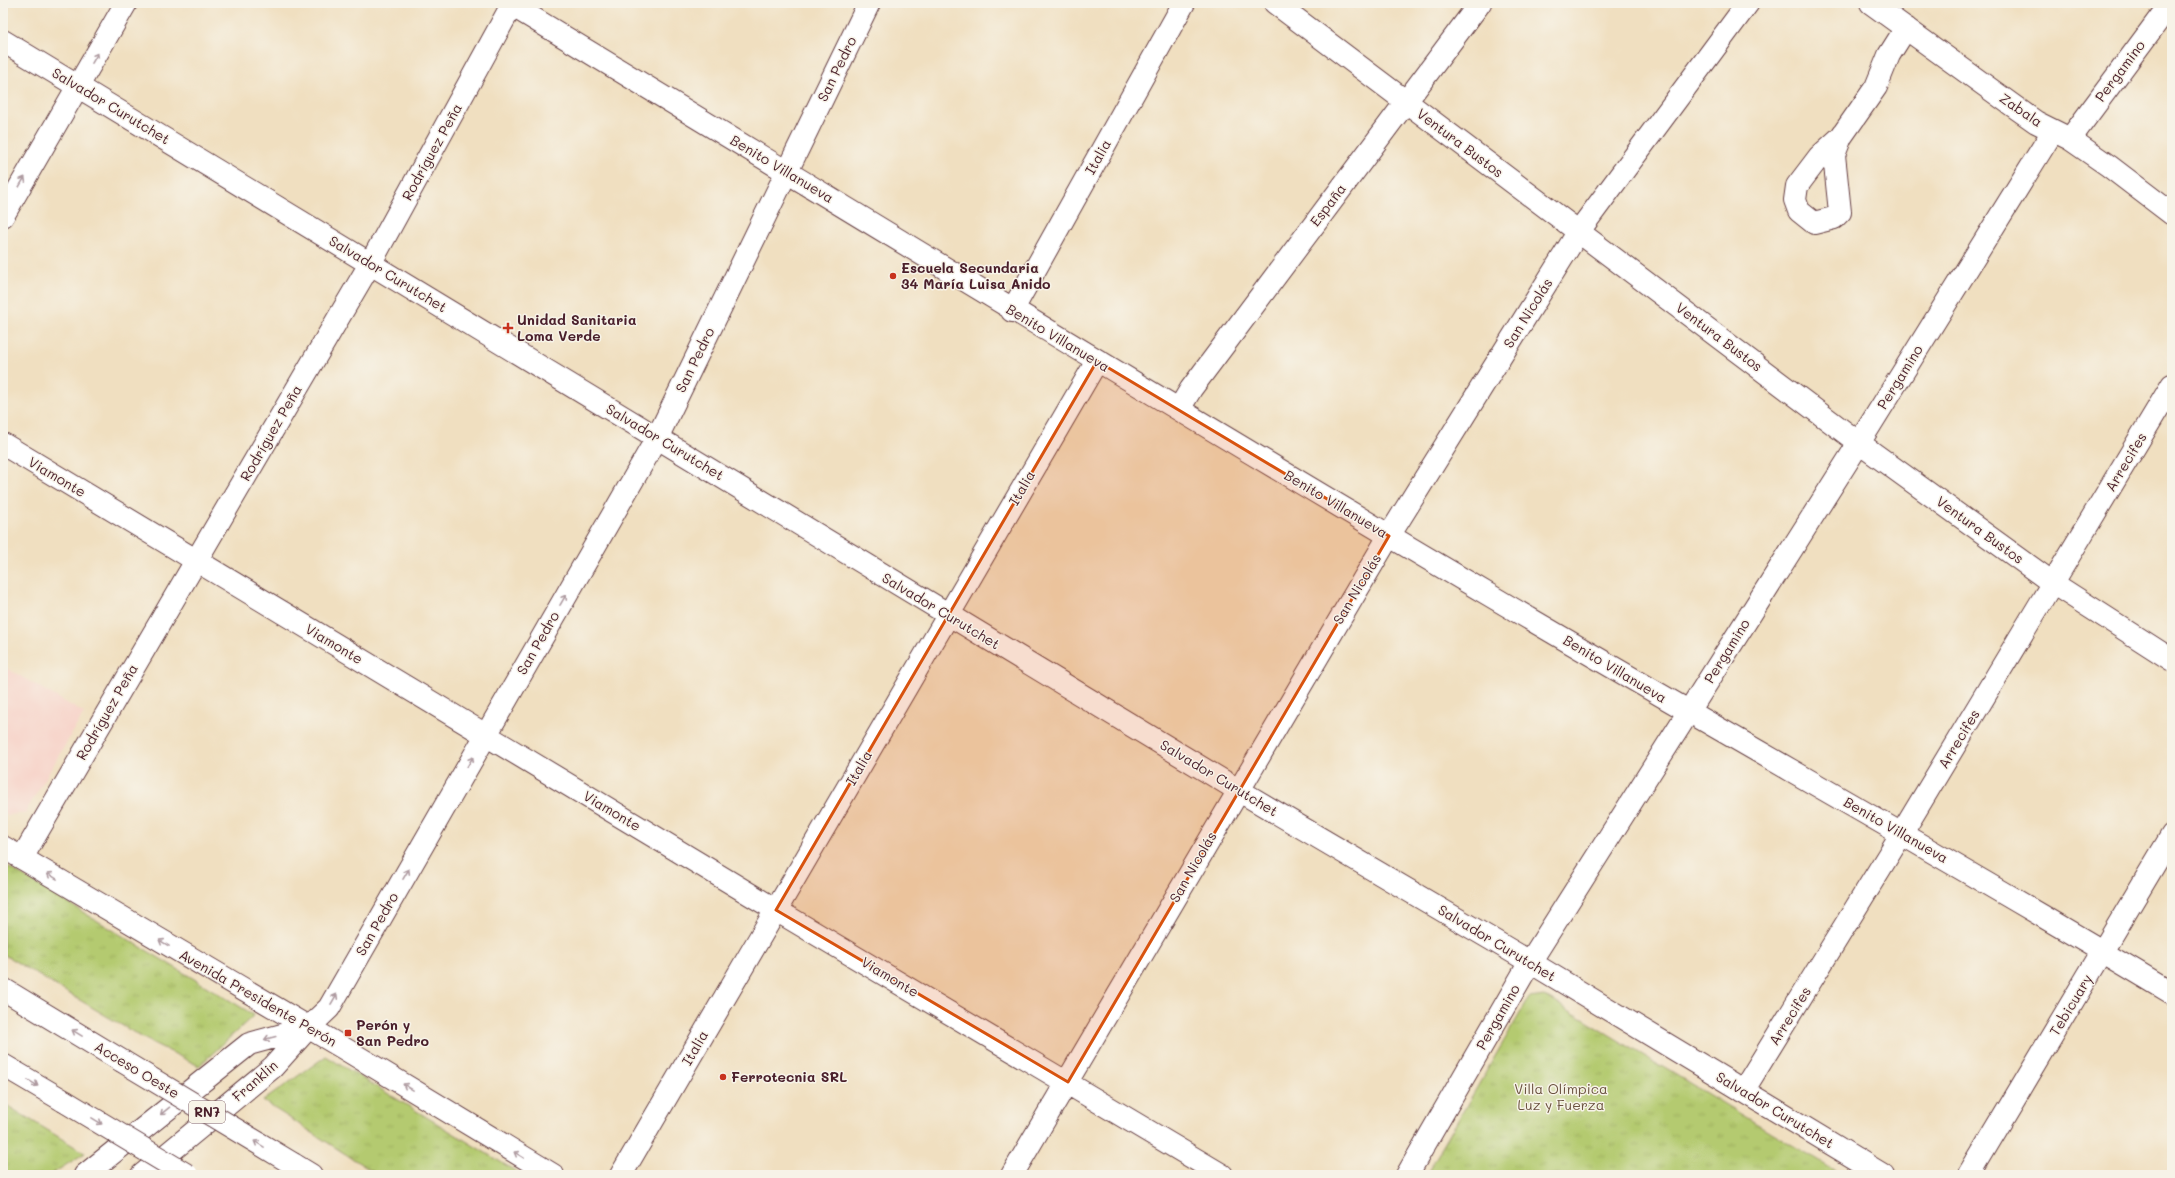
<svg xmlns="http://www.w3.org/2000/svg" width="2175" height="1178" font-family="Mali,sans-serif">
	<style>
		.built { fill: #f7d1c7 }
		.grass { fill: url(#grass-tufts); stroke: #7f744d }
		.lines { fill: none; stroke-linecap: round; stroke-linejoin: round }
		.street-casing { stroke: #633c41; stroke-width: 24 }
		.secondary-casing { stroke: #633c41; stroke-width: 24 }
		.highway-casing { stroke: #633c41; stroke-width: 24 }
		.street { stroke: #fff; stroke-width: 22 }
		.secondary { stroke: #fff; stroke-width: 22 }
		.highway { stroke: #fff; stroke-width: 22 }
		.highway-bridge-casing { stroke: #633c41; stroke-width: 24; stroke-linecap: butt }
		.highway-bridge { stroke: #fff; stroke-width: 22 }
		.oneway { stroke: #ae9aa0 }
		.marked { fill: #d8530f; fill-opacity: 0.2; stroke: #d8530f; stroke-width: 3; stroke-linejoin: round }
		.poi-dot { fill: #c8321e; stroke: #f7f3e8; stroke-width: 1.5 }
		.labels { text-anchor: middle; stroke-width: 3; stroke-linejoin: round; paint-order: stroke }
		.shield { fill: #f7f3e8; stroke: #7e5f64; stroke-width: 1 }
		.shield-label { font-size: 13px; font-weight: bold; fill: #4a1f2b }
		.street-label { font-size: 14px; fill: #4a1f2b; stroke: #f7f3e8 }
		.poi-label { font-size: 14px; font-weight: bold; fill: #4a1f2b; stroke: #f7f3e8; text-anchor: start }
		.park-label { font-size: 14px; fill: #6a523f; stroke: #f7f3e8 }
	</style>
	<defs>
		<pattern id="grass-tufts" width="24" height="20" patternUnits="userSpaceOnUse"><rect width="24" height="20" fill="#b4ca6f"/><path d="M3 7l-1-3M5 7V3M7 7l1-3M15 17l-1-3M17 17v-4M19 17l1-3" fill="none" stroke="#9cad60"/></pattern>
	</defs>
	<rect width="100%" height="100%" fill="#f7f3e8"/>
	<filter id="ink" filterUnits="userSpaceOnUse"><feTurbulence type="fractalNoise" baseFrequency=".025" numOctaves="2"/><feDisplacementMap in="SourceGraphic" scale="8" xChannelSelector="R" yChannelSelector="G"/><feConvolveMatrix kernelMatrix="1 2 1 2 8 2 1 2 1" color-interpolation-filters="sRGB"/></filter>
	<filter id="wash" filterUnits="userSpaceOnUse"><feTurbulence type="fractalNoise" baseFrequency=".012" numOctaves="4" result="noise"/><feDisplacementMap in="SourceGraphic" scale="16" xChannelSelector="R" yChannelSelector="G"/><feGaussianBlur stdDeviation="0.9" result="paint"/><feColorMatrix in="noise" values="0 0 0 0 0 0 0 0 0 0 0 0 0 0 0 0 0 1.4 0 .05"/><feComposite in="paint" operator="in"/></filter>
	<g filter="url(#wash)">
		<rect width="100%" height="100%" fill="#f0dfc0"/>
		<path class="built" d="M3 666 84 713 25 813 8 815 3 812Z"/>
		<path class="grass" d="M3 864 254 1015 199 1066 143 1038 3 954Z
			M1545 996 1842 1175H1426L1529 998Z
			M326 1056 522 1175H378L263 1101Z
			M3 1103 85 1153 50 1175H9L3 1172Z"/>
	</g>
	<g filter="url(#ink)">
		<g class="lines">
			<defs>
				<path id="street" d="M508 3C836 201 1162 402 1491 596 1717 730 1947 857 2172 993
					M1275 3 1859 443 2054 584 2172 660
					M1871 3 2012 105 2036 122 2070 139 2109 166 2172 214
					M3 41 1238 790 1530 962 1883 1175
					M1841 137 1834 155 1840 212 1834 218 1814 223 1799 211 1795 200 1797 186 1819 157 1841 137 1876 87 1889 55 1906 28
					M2070 139 2171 3
					M3 216 126 3
					M1012 311 1184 3
					M1179 409 1191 389 1480 3
					M3 444 776 910 1222 1175
					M22 858 370 264 513 3
					M1743 1091 1902 833 2172 385
					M85 1175 249 1044 308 1028
					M142 1175 273 1067 308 1028 329 1008 657 438 869 3
					M621 1175 1097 361
					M1012 1175 1389 536 1579 231 1748 3
					M1407 1175 1530 962 1859 443 2053 131
					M1969 1175 2172 835"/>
				<path id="secondary" d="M3 847 340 1046 553 1175"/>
				<path id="highway" d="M3 989 122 1061
					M3 1065 64 1101
					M293 1164 311 1175"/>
			</defs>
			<use href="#street" class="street-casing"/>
			<use href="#secondary" class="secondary-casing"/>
			<use href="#highway" class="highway-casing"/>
			<use href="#street" class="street"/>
			<use href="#secondary" class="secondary"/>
			<use href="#highway" class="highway"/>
			<defs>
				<path id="highway-bridge" d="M122 1061 293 1164
					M64 1101 187 1175"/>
			</defs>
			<use href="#highway-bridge" class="highway-bridge-casing"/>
			<use href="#highway-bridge" class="highway-bridge"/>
		</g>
		<defs><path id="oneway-shaft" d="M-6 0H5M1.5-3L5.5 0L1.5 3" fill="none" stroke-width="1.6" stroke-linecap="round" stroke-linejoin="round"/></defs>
		<g class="oneway">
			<use href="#oneway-shaft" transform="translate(95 58) rotate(-60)"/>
			<use href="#oneway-shaft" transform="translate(22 182) rotate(-60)"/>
			<use href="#oneway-shaft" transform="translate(563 600) rotate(-60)"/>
			<use href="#oneway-shaft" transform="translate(470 762) rotate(-60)"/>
			<use href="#oneway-shaft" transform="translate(406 874) rotate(-60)"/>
			<use href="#oneway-shaft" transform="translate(52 876) rotate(-149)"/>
			<use href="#oneway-shaft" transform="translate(164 943) rotate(-149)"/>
			<use href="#oneway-shaft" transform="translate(334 999) rotate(-60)"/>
			<use href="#oneway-shaft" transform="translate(77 1033) rotate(-149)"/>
			<use href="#oneway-shaft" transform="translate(270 1038) rotate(165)"/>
			<use href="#oneway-shaft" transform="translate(33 1083) rotate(31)"/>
			<use href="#oneway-shaft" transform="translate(408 1087) rotate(-149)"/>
			<use href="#oneway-shaft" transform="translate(165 1111) rotate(141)"/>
			<use href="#oneway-shaft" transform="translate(97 1121) rotate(31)"/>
			<use href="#oneway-shaft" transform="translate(259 1144) rotate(-149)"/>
			<use href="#oneway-shaft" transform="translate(519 1155) rotate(-149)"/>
		</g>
	</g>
	<path class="marked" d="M1097 361 1389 536 1068 1082 776 910Z"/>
	<g class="poi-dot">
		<circle cx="893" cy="276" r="4"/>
		<path d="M506 322h4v4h4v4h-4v4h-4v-4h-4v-4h4z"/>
		<rect x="344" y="1029" width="8" height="8" rx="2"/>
		<circle cx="723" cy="1077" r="4"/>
	</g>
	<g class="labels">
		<rect class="shield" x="189" y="1101" width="36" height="22" rx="3"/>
		<g class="shield-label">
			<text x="207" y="1117">RN7</text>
		</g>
		<g class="street-label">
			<text transform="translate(837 69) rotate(-64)" y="5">San Pedro</text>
			<text transform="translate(2120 71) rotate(-53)" y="5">Pergamino</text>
			<text transform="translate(111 106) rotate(31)" y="5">Salvador Curutchet</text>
			<text transform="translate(2021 110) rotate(34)" y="5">Zabala</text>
			<text transform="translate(1460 143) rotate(37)" y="5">Ventura Bustos</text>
			<text transform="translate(432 152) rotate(-61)" y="5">Rodríguez Peña</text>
			<text transform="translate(1098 157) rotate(-61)" y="5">Italia</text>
			<text transform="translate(782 169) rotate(31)" y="5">Benito Villanueva</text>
			<text transform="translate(1328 205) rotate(-53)" y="5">España</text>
			<text transform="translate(388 274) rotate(31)" y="5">Salvador Curutchet</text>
			<text transform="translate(1528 313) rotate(-58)" y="5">San Nicolás</text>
			<text transform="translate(1719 337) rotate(37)" y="5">Ventura Bustos</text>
			<text transform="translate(1058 338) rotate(31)" y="5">Benito Villanueva</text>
			<text transform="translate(695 360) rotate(-64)" y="5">San Pedro</text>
			<text transform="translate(1900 377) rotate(-58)" y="5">Pergamino</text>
			<text transform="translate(271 433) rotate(-60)" y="5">Rodríguez Peña</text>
			<text transform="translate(665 442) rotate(31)" y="5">Salvador Curutchet</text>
			<text transform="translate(2126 462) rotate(-59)" y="5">Arrecifes</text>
			<text transform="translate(57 477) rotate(31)" y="5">Viamonte</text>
			<text transform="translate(1022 488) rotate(-60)" y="5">Italia</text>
			<text transform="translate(1336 504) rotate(31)" y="5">Benito Villanueva</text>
			<text transform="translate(1980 530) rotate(36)" y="5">Ventura Bustos</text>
			<text transform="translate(1357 589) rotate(-59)" y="5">San Nicolás</text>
			<text transform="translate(941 611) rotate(31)" y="5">Salvador Curutchet</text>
			<text transform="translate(538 643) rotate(-60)" y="5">San Pedro</text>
			<text transform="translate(334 644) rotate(31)" y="5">Viamonte</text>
			<text transform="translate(1727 651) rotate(-58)" y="5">Pergamino</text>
			<text transform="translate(1615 669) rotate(31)" y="5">Benito Villanueva</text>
			<text transform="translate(107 712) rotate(-60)" y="5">Rodríguez Peña</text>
			<text transform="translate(1959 739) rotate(-59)" y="5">Arrecifes</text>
			<text transform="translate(859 768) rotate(-60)" y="5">Italia</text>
			<text transform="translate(1219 778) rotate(31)" y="5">Salvador Curutchet</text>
			<text transform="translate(612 811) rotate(31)" y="5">Viamonte</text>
			<text transform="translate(1896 830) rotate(30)" y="5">Benito Villanueva</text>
			<text transform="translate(1193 867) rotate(-60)" y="5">San Nicolás</text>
			<text transform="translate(377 924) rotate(-60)" y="5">San Pedro</text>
			<text transform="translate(1497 943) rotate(31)" y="5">Salvador Curutchet</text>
			<text transform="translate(890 977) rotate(31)" y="5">Viamonte</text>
			<text transform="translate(258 998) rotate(30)" y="5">Avenida Presidente Perón</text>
			<text transform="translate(2071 1005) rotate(-59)" y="5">Tebicuary</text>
			<text transform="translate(1790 1016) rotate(-58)" y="5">Arrecifes</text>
			<text transform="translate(1498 1017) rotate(-60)" y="5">Pergamino</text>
			<text transform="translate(695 1048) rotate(-60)" y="5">Italia</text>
			<text transform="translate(137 1070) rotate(31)" y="5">Acceso Oeste</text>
			<text transform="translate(255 1081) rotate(-41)" y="5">Franklin</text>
			<text transform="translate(1775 1110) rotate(31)" y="5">Salvador Curutchet</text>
		</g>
		<g class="poi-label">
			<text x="901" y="273">Escuela Secundaria<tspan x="901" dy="16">34 María Luisa Anido</tspan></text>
			<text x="517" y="325">Unidad Sanitaria<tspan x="517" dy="16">Loma Verde</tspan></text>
			<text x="356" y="1030">Perón y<tspan x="356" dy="16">San Pedro</tspan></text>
			<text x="731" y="1082">Ferrotecnia SRL</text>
		</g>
		<g class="park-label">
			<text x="1561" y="1094">Villa Olímpica<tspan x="1561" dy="16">Luz y Fuerza</tspan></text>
		</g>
	</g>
	<rect width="2175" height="1178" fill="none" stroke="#f7f3e8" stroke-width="16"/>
</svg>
